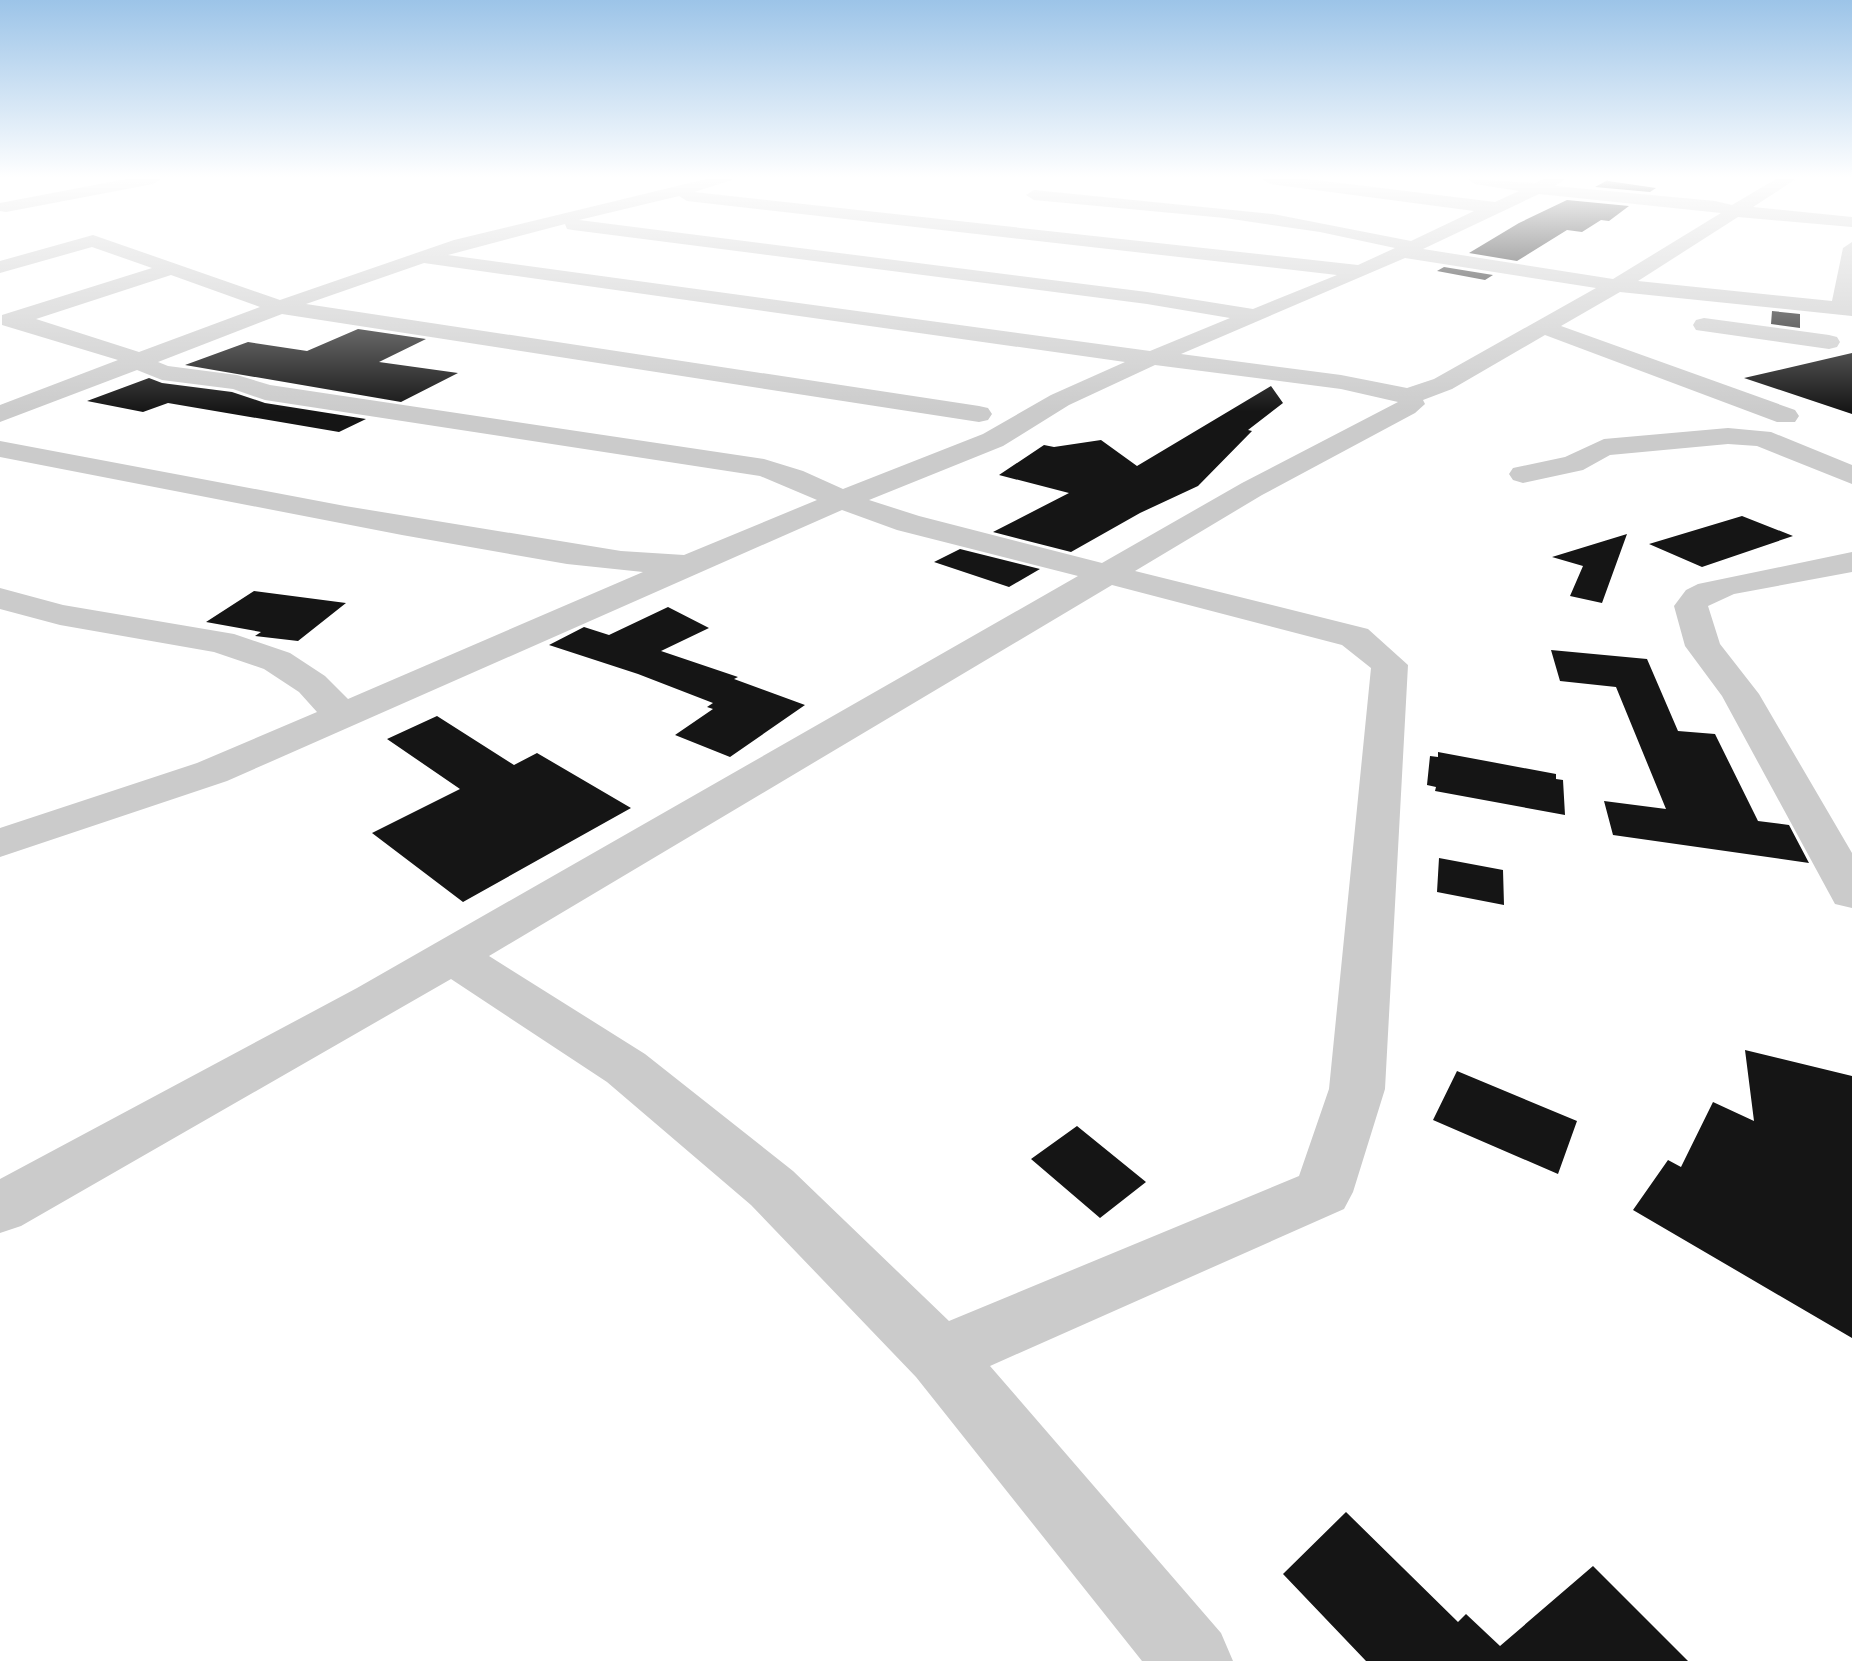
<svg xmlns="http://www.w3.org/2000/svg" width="1852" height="1661" font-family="'PT Sans',sans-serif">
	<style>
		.building { fill: #151515 }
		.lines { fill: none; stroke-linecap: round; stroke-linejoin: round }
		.minor { fill: #cbcbcb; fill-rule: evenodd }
	</style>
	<rect width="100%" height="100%" fill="#fff"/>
	<path class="building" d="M1608 180V181L1656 188 1650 192 1595 187Z
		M1567 200 1629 206 1609 221 1601 220 1582 232 1567 230 1517 261 1469 253 1519 223Z
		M1444 267 1493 275 1485 280 1437 271Z
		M1772 311 1800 314V328L1771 324Z
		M358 329 426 339 379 362 458 373 401 402 185 365 248 342 307 351Z
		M1852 353V414L1744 378Z
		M149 378 162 383 232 392 265 403 366 419 339 432 168 403 143 412 87 401Z
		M1271 386 1283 403 1248 430 1252 431 1198 486 1140 513 1071 552 993 532 1069 493 999 475 1044 445 1054 447 1101 440 1137 466Z
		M1742 516 1793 536 1702 567 1649 544Z
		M1627 534 1602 603 1570 596 1583 566 1552 557Z
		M960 549 1040 569 1009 587 934 562Z
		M254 591 346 603 298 641 255 636 261 632 206 622Z
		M668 607 709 628 661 651 738 677 734 679 805 705 730 757 675 735 713 709 707 707 713 703 638 674 549 645 584 627 609 635Z
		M1551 650 1647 659 1678 731 1715 734 1758 821 1789 825 1809 863 1613 835 1604 801 1666 809 1616 687 1560 681Z
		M437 716 514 765 537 753 631 808 463 902 372 833 460 789 387 739Z
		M1438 752 1556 774V779L1563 780 1565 815 1435 791 1436 787 1427 785 1430 756 1438 757Z
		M1439 858 1503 870 1504 905 1437 892Z
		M1745 1050 1852 1076V1338L1633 1210 1668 1160 1681 1167 1713 1102 1754 1121Z
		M1457 1071 1577 1121 1558 1174 1433 1120Z
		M1077 1126 1146 1182 1100 1218 1031 1159Z
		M1346 1512 1458 1622 1466 1614 1500 1646 1593 1566 1688 1661H1366L1283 1574Z"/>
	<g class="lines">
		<path class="minor" d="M126 179H161L153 184 6 212 0 211V203Z
			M706 179H735L694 192 1358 265 1395 248 1320 232 1225 218 1034 200 1026 195 1034 190 1273 214 1411 241 1474 211 1270 184 1262 179H1308L1495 202 1519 191 1475 184 1467 179 1535 183 1543 179H1565L1555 186 1715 201 1732 205 1776 179H1796L1753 207 1852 217V227L1738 217 1638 281 1832 301 1843 248 1852 242V316L1620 292 1561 326 1795 410 1799 416 1795 422H1777L1545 335 1452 389 1423 400 1425 404 1415 413 1262 495 1135 571 1368 629 1408 665 1385 1089 1353 1192 1344 1209 990 1366 1221 1633 1233 1661H1142L916 1377 751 1205 607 1082 451 979 21 1226 0 1233V1179L357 988 1078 576 897 530 842 510 227 781 0 857V828L197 763 317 712 299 692 264 669 214 652 60 625 0 609V588L63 605 234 634 290 653 325 676 348 699 643 572 567 564 402 535 0 457V441L345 506 621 551 684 555 817 500 760 476 265 400 233 389 162 380 137 370 0 422V405L118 360 2 325V315L152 268 92 247 0 273V261L93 235 280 300 454 240ZM1539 194 1721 213 1613 279 1423 249ZM679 196 687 201 1337 275 1253 309 1147 292 579 220ZM565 224 567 229 573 230 1147 304 1230 318 1150 351 448 255ZM1405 258 1596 288 1434 379 1407 388 1341 375 1181 354ZM424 263 1125 362 1051 395 983 434 843 489 803 471 764 459 270 385 237 375 168 366 158 362 282 314 979 422 988 420 992 414 988 408 979 406 306 304ZM171 275 260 307 139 352 36 319ZM1155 365 1341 389 1398 402 1242 483 1102 563 919 516 869 500 1003 446 1069 405ZM1112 585 1342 645 1371 668 1329 1089 1299 1176 949 1321 793 1171 645 1054 489 956Z
			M1704 318 1829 335 1837 337 1840 342 1837 347 1829 349 1696 330 1693 325 1696 320Z
			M1728 428 1771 432 1852 465V484L1757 446 1728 444 1610 455 1583 470 1523 483 1513 480 1509 474 1513 468 1565 457 1604 439Z
			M1852 552V572L1734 594 1708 606 1720 644 1759 694 1852 853V908L1835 904 1829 893 1722 696 1685 646 1674 606 1686 590 1698 584Z"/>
	</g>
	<linearGradient id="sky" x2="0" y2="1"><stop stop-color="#9cc4e8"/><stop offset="0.43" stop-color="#fff"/><stop offset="1" stop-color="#fff" stop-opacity="0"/></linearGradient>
	<rect width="1852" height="412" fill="url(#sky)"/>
</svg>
